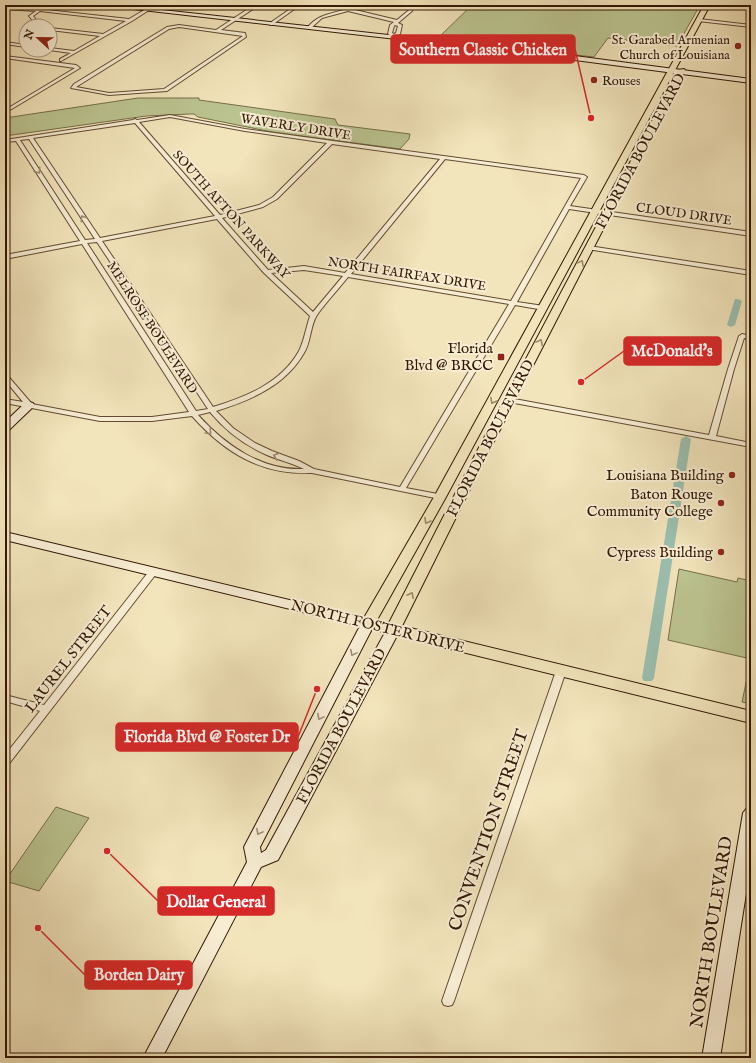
<svg xmlns="http://www.w3.org/2000/svg" width="756" height="1063" font-family="'IM FELL English',serif">
	<style>
		.green { fill: #bbc490; stroke: #766e4a }
		.lines { fill: none; stroke-linecap: round; stroke-linejoin: round }
		.canal { fill: #9bbfb0; fill-rule: evenodd }
		.street-casing { stroke: #624b31; stroke-width: 2 }
		.secondary-casing { stroke: #321803; stroke-width: 2 }
		.primary-casing { stroke: #321803; stroke-width: 2 }
		.street { fill: #f7edd3; fill-rule: evenodd }
		.secondary { fill: #f7edd3; fill-rule: evenodd }
		.primary { fill: #f2e4bb; fill-rule: evenodd }
		.oneway { stroke: #9e8d75 }
		.oneway2 { stroke: #9c8868 }
		.poi-dot { fill: #8f2418; stroke: #f7edd3; stroke-width: 1.5 }
		.labels { text-anchor: middle; stroke-width: 4; stroke-linejoin: round; paint-order: stroke }
		.far-poi-label { font-size: 13px; fill: #321803; stroke: #f7edd3; text-anchor: end }
		.far-street-label { font-size: 13px; fill: #321803; stroke: #f7edd3 }
		.street-label { font-size: 15px; fill: #321803; stroke: #f7edd3 }
		.poi-label { font-size: 15px; fill: #321803; stroke: #f7edd3; text-anchor: end }
		.near-street-label { font-size: 18px; fill: #321803; stroke: #f7edd3 }
		.leader { fill: none; stroke: #d62828; stroke-width: 1.5 }
		.callout-dot { fill: #d62828; stroke: #f7edd3; stroke-width: 1.5 }
		.callout { fill: #d62828; stroke: #d62828; stroke-width: 1.5 }
		.callout-label { font-size: 16px; text-anchor: middle; font-weight: bold; fill: #fff }
	</style>
	<rect width="100%" height="100%" fill="#f2e4bb"/>
	<filter id="stains"><feTurbulence type="fractalNoise" baseFrequency=".005" numOctaves="4"/><feColorMatrix values="0 0 0 0 .2 0 0 0 0 .09 0 0 0 0 .02 0 0 0 .5 -.17"/></filter>
	<radialGradient id="worn" r=".72"><stop offset=".6" stop-color="#630" stop-opacity="0"/><stop offset="1" stop-color="#630" stop-opacity=".3"/></radialGradient>
	<path class="green" d="M472 5H700L677 46 608 38 594 57 436 40Z
		M138 98H199V100L335 119 338 125 410 134 409 139 400 149 272 132 198 117 194 114H190L146 116 5 136V118Z
		M679 569 737 582 738 578 751 581V659L668 640Z
		M751 659V704L742 702Z
		M56 807 89 818 39 891 5 881Z"/>
	<g class="lines">
		<path class="canal" d="M735 299H738L742 301 735 325 731 327 727 325Z
			M686 436 691 439 654 678 652 681H644L642 678 681 439Z"/>
		<defs>
			<path id="street" d="M254 5H259L221 30 245 33 246 37 167 91 109 95 71 88 74 84 167 27 179 25 216 30ZM179 27 243 36 164 89 109 93 76 87 169 29Z
				M296 5H300L272 25H270V23Z
				M353 5H358L351 9 397 20 409 10 410 8 401 5H414L412 11 398 23 402 25 400 34 392 38 390 37 391 36 388 34 390 25 394 22 348 11 322 18 310 29 307 28C322 10 336 16 353 5ZM395 25 398 26 396 33 394 34 392 33 394 26Z
				M5 7H19L129 19 146 9 149 10 132 21 61 61H60V59L71 53 49 50 50 48 74 51 100 36 50 30V28L103 34 126 21 40 11 33 16 41 26H37L29 16 36 11 5 9Z
				M699 19 751 25V27L698 21Z
				M5 42 26 45V47L5 44Z
				M5 56 76 65 80 68 5 113V110L75 68 5 58Z
				M170 115 245 129 584 175 587 177 570 206 751 232V236L569 209 517 302 544 306 547 308 544 310 515 305 406 488 443 495 444 497 443 499H440L312 473C261 475 225 453 192 416L152 421H100L5 403V399L23 402 5 380V374L7 375 32 404 100 417H152L189 412 82 244 5 259V255L80 241 16 141 5 142V140L133 120 135 119 137 120ZM170 117 245 131 327 143 273 197 259 205 220 215 139 122ZM135 123 215 216 100 238 33 138ZM29 139 95 239 85 240 20 140ZM332 144 440 159 345 273 304 266 268 270 222 218 263 207 277 199ZM445 159 581 178 511 301 351 274ZM217 219 264 273 310 316C306 328 304 341 299 351 281 383 246 397 213 407L102 241ZM97 242 208 409 196 411 87 243ZM304 270 343 276 313 312 271 273ZM348 277 509 304 400 487 314 469 299 461 272 451 255 443 233 428 216 411C251 400 285 386 304 353 311 342 310 326 317 315 326 302 338 290 348 277ZM210 412C226 431 244 445 267 455 279 460 292 463 304 469 262 471 225 445 198 415Z
				M589 246 751 271V275L587 249V247Z
				M742 334 751 336V340L744 338 734 369 716 436 751 443V447L509 402 506 400 509 398 709 435 728 369 739 336Z
				M153 569 157 572 156 574 8 765 5 766V755L40 711 5 701V695L44 705 150 570Z
				M561 668 564 669 566 671 454 1001 452 1005 448 1006 444 1005 442 1001 556 671 558 669Z"/>
			<path id="secondary" d="M98 5H116L544 52 751 79V83L544 56Z
				M29 402 33 403 34 405 33 407 9 430 5 431V422L25 403Z
				M5 532 373 620 375 623 260 847 261 853 266 850 388 627H398L400 630 278 860 261 867 162 1058H143L247 862 244 847 360 626 5 540Z
				M751 807V862L720 1058H702L743 813 746 809Z"/>
			<path id="primary" d="M704 5H710L446 497 377 620 389 623 474 457 679 70 684 69 685 70 486 457 402 626 751 711V723L393 635 363 626 361 623 434 497Z"/>
		</defs>
		<use href="#street" class="street-casing"/>
		<use href="#secondary" class="secondary-casing"/>
		<use href="#primary" class="primary-casing"/>
		<use href="#street" class="street"/>
		<use href="#secondary" class="secondary"/>
		<use href="#primary" class="primary"/>
	</g>
	<defs><path id="oneway-chevron" d="M-2-3.5L2.5 0L-2 3.5" fill="none" stroke-width="1.6" stroke-linecap="round" stroke-linejoin="round"/></defs>
	<g class="oneway">
		<use href="#oneway-chevron" transform="translate(38 171) rotate(56)"/>
		<use href="#oneway-chevron" transform="translate(83 218) rotate(-124)"/>
		<use href="#oneway-chevron" transform="translate(209 432) rotate(46)"/>
		<use href="#oneway-chevron" transform="translate(276 456) rotate(-161)"/>
		<use href="#oneway-chevron" transform="translate(353 653) rotate(118)"/>
		<use href="#oneway-chevron" transform="translate(320 717) rotate(118)"/>
		<use href="#oneway-chevron" transform="translate(259 832) rotate(118)"/>
	</g>
	<g class="oneway2">
		<use href="#oneway-chevron" transform="translate(581 263) rotate(-62)"/>
		<use href="#oneway-chevron" transform="translate(540 342) rotate(-62)"/>
		<use href="#oneway-chevron" transform="translate(493 401) rotate(119)"/>
		<use href="#oneway-chevron" transform="translate(427 521) rotate(120)"/>
		<use href="#oneway-chevron" transform="translate(411 595) rotate(-63)"/>
	</g>
	<g class="poi-dot">
		<circle cx="738" cy="46" r="4"/>
		<circle cx="594" cy="80" r="4"/>
		<rect x="497" y="353" width="8" height="8" rx="2"/>
		<circle cx="732" cy="475" r="4"/>
		<circle cx="721" cy="503" r="4"/>
		<circle cx="721" cy="552" r="4"/>
	</g>
	<g class="labels">
		<g class="far-poi-label">
			<text x="730" y="44">St. Garabed Armenian<tspan x="730" dy="15">Church of Louisiana</tspan></text>
			<text x="602" y="85" text-anchor="start">Rouses</text>
		</g>
		<g class="far-street-label">
			<text transform="translate(296 126) rotate(9)" y="5">WAVERLY DRIVE</text>
			<text transform="translate(684 213) rotate(8)" y="5">CLOUD DRIVE</text>
			<text transform="translate(232 214) rotate(48)" y="5">SOUTH AFTON PARKWAY</text>
			<text transform="translate(407 273) rotate(9)" y="5">NORTH FAIRFAX DRIVE</text>
			<text transform="translate(153 327) rotate(57)" y="5">MELROSE BOULEVARD</text>
		</g>
		<g class="street-label">
			<text transform="translate(640 151) rotate(-62)" y="5">FLORIDA BOULEVARD</text>
			<text transform="translate(490 438) rotate(-63)" y="5">FLORIDA BOULEVARD</text>
			<text transform="translate(378 626) rotate(14)" y="5">NORTH FOSTER DRIVE</text>
			<text transform="translate(68 659) rotate(-52)" y="5">LAUREL STREET</text>
			<text transform="translate(341 726) rotate(-62)" y="5">FLORIDA BOULEVARD</text>
		</g>
		<g class="poi-label">
			<text x="493" y="353">Florida<tspan x="493" dy="17">Blvd @ BRCC</tspan></text>
			<text x="724" y="480">Louisiana Building</text>
			<text x="713" y="499">Baton Rouge<tspan x="713" dy="17">Community College</tspan></text>
			<text x="713" y="557">Cypress Building</text>
		</g>
		<g class="near-street-label">
			<text transform="translate(488 830) rotate(-71)" y="6">CONVENTION STREET</text>
			<text transform="translate(711 932) rotate(-81)" y="6">NORTH BOULEVARD</text>
		</g>
	</g>
	<path class="leader" d="M591 118L575 49M581 382L624 351M317 689L298 737M107 851L158 901M38 928L85 975"/>
	<g class="callout-dot">
		<circle cx="591" cy="118" r="4"/>
		<circle cx="581" cy="382" r="4"/>
		<circle cx="317" cy="689" r="4"/>
		<circle cx="107" cy="851" r="4"/>
		<circle cx="38" cy="928" r="4"/>
	</g>
	<g class="callout">
		<rect x="391" y="35" width="184" height="28" rx="4"/>
		<rect x="624" y="337" width="97" height="28" rx="4"/>
		<rect x="116" y="723" width="182" height="28" rx="4"/>
		<rect x="158" y="887" width="116" height="28" rx="4"/>
		<rect x="85" y="961" width="107" height="28" rx="4"/>
	</g>
	<g class="callout-label">
		<text x="483" y="55">Southern Classic Chicken</text>
		<text x="672" y="356">McDonald's</text>
		<text x="207" y="742">Florida Blvd @ Foster Dr</text>
		<text x="216" y="907">Dollar General</text>
		<text x="139" y="980">Borden Dairy</text>
	</g>
	<rect width="756" height="1063" fill="none" stroke="#f2e4bb" stroke-width="20"/>
	<rect x="6" y="6" width="744" height="1051" fill="none" stroke="#321803" stroke-width="2"/>
	<rect x="10" y="10" width="736" height="1043" fill="none" stroke="#321803"/>
	<g transform="translate(38 38) rotate(292)"><circle r="19" fill="#f7edd3" stroke="#a89880"/>
	<path d="M0-3L7 15L0 10L-7 15Z" fill="#8f2418"/>
	<text y="-6" font-size="11" font-weight="bold" text-anchor="middle" fill="#321803">N</text>
	</g>
	<rect width="100%" height="100%" filter="url(#stains)"/>
	<rect width="100%" height="100%" fill="url(#worn)"/>
</svg>
